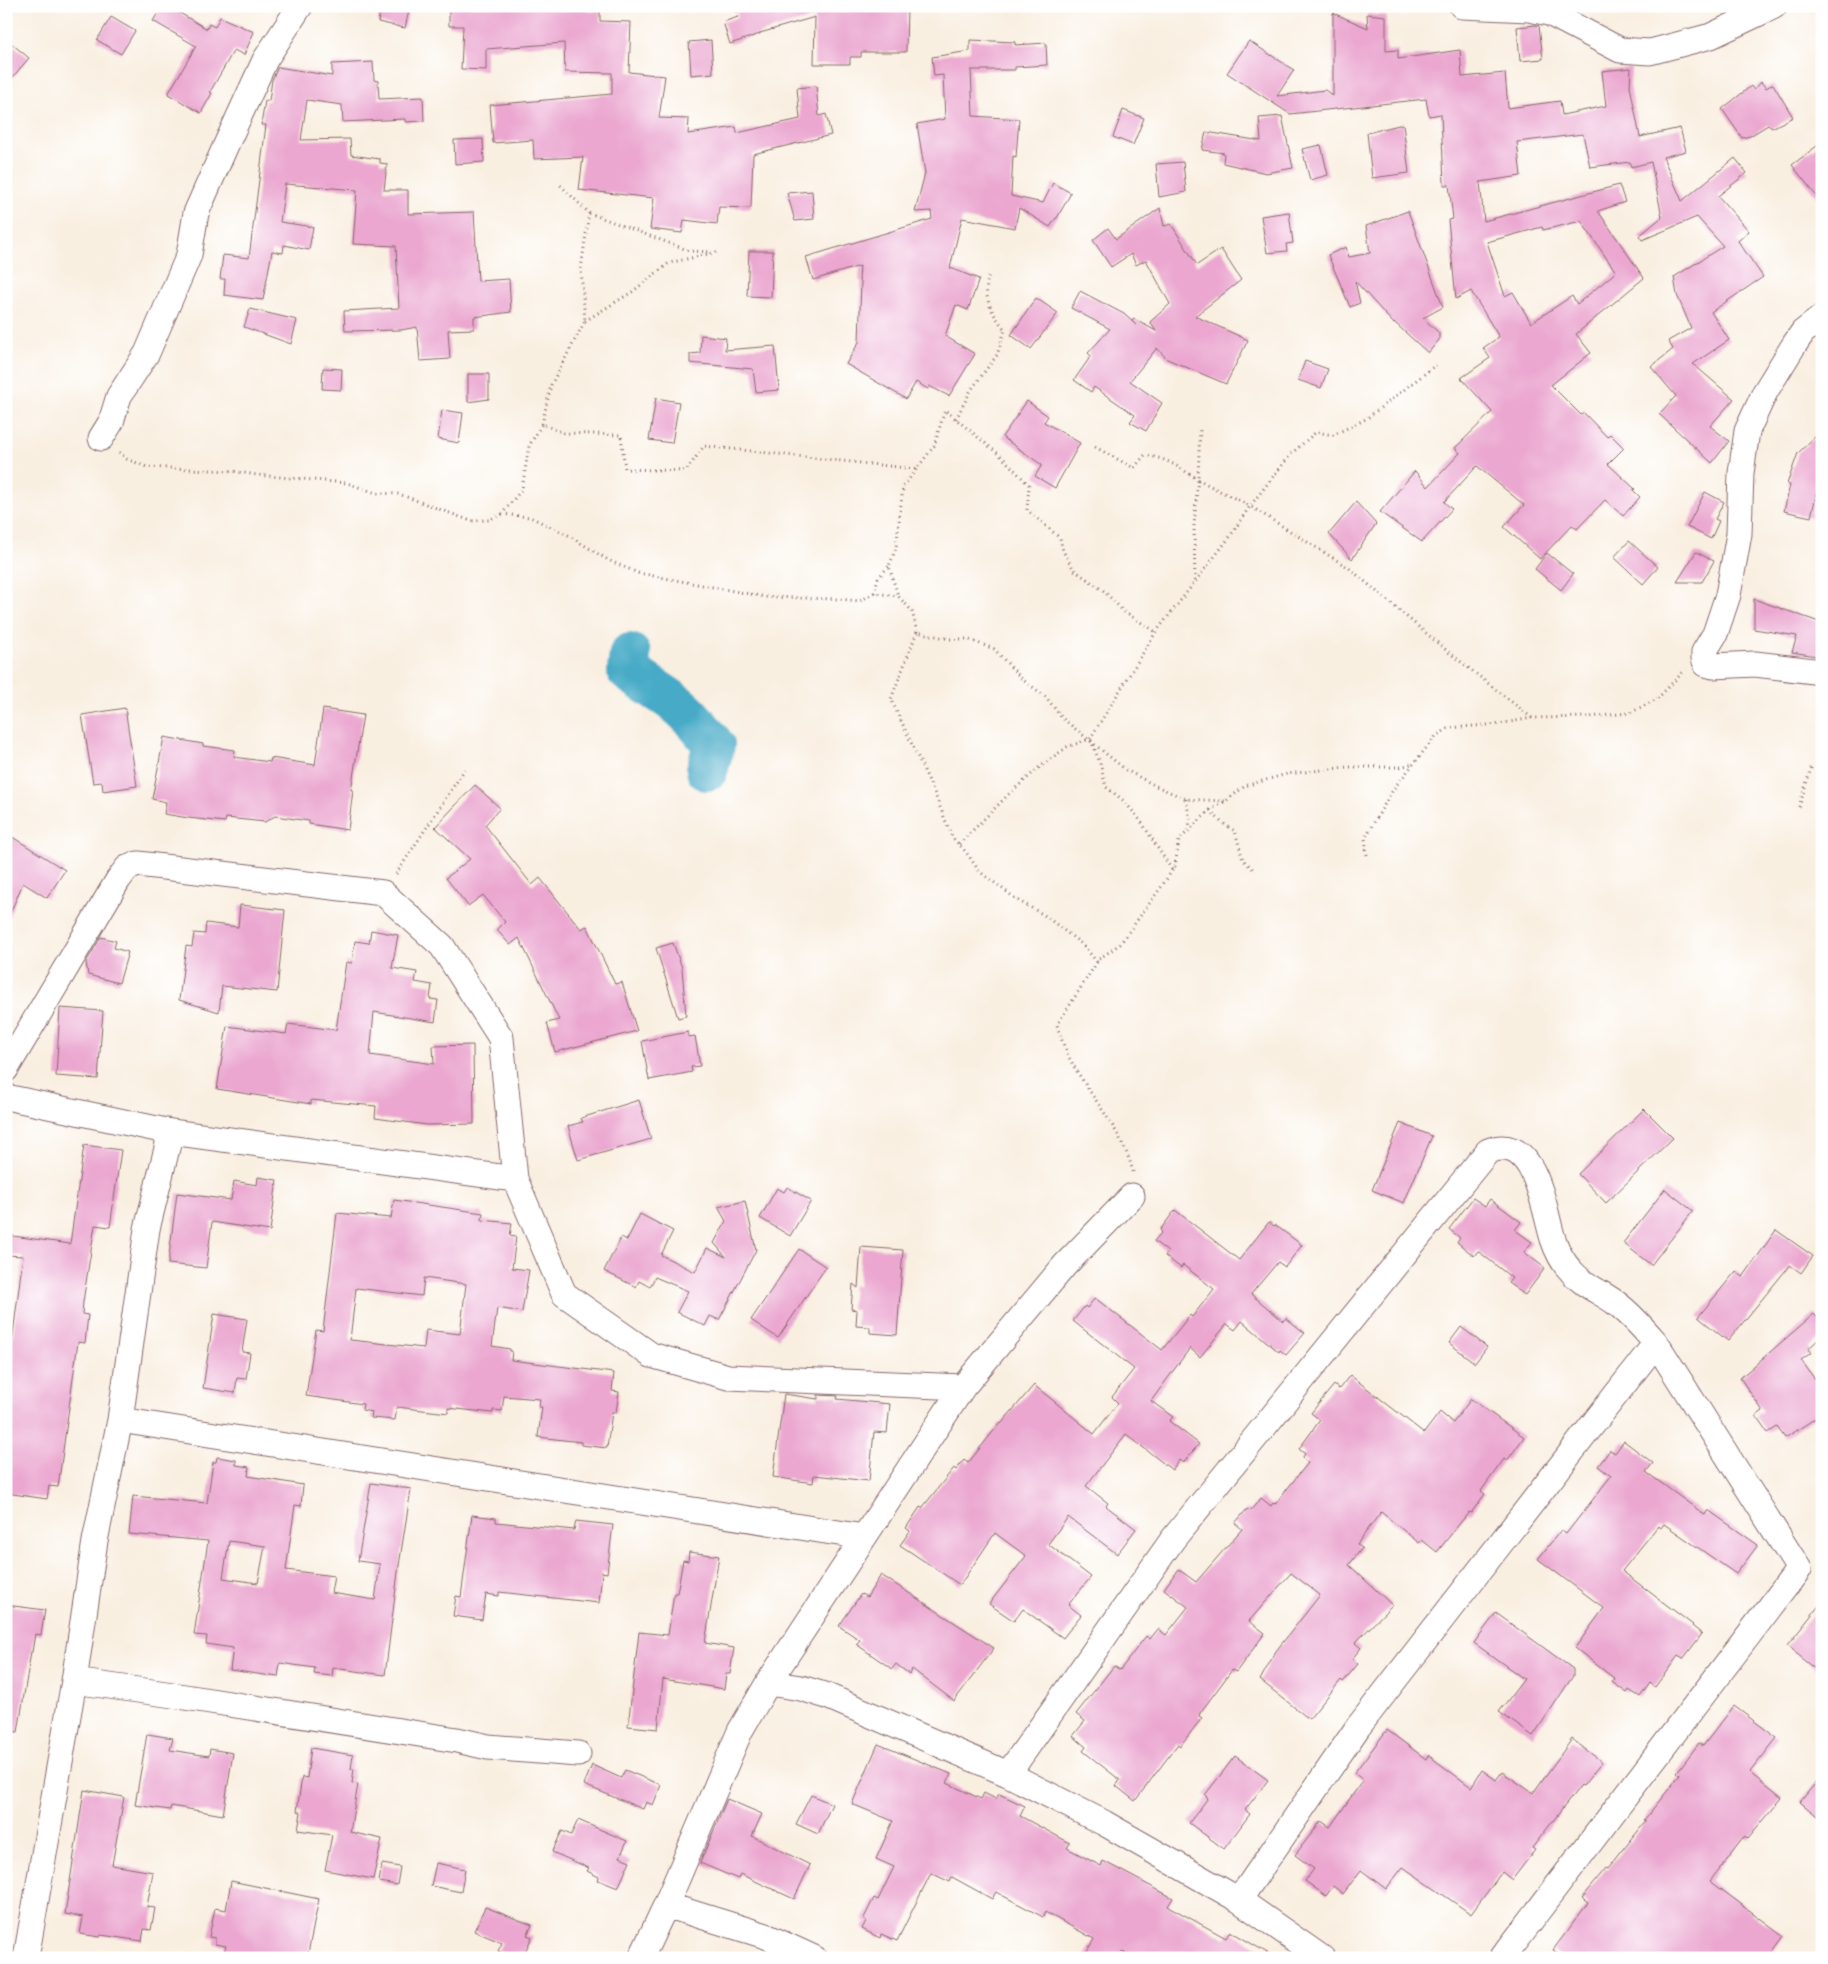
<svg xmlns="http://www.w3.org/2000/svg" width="1828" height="1964" font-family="Mali,sans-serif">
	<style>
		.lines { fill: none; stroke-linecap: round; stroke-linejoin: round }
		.river { stroke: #47aac7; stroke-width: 42 }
		.building { fill: #eba7d0; fill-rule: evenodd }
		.street-casing { stroke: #87686b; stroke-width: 27 }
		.path { stroke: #87686b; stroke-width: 3; stroke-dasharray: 1 4; stroke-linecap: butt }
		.street { stroke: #fff; stroke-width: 25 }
	</style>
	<rect width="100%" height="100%" fill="#fff"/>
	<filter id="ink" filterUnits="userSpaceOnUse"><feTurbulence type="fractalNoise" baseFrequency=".02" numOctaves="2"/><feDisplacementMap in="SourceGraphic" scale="10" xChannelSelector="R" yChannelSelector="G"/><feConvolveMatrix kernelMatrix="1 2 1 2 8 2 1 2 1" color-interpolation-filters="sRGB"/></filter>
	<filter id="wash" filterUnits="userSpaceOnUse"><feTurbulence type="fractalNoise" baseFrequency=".0096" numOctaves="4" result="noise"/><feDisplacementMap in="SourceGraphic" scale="20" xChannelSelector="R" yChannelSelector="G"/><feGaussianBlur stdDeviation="1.12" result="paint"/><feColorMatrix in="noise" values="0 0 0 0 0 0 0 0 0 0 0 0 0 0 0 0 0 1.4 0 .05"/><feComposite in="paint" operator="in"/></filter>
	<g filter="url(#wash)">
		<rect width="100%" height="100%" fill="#f9efe1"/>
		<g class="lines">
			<path class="river" d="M630 654 628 671C643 682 659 691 674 702 690 713 702 730 714 745L707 770"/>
		</g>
		<g id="blocks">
			<path class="building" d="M162 6H168L207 29 209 24 215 27 220 17 254 32 244 55 234 50 210 92 212 93 201 113 168 94 196 46 153 21Z
				M381 6H410L405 28 378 22Z
				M449 6H587L588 11H600V21L631 22 629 72 665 76 659 118 689 119 688 134 736 127 737 133 800 119 797 88 816 86 819 116 826 114 831 135 753 154 751 208 719 207 717 224 684 220 682 233 650 229 654 198 579 190 583 157 534 159 533 140 493 143 490 105 612 94V73L565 72 564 43 486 49V70L461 69 463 26H449Z
				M755 6H907L906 52H861V57H850V64H814L815 17 760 33V34L730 44 723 22 738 17 736 12Z
				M1333 13 1368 28 1367 14 1386 16V51L1398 50V59L1460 50 1462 77 1505 73 1508 108 1560 101 1562 115 1606 106 1602 71 1631 68 1630 86 1640 137 1680 128 1686 151 1663 157 1682 201 1735 158 1747 173 1718 196 1749 231 1738 241 1763 277 1711 312 1729 340 1693 364 1734 399 1710 426 1729 441 1712 463 1659 414 1676 396 1651 367 1673 349 1668 341 1691 328 1677 295 1674 277 1723 246 1697 217 1642 240 1639 236 1662 217 1651 162 1631 167 1630 162 1590 167 1583 134 1517 142 1521 176 1480 182 1484 221 1619 185 1625 202 1598 211 1644 278 1576 334 1591 353 1551 385 1581 415 1584 413 1607 437 1610 434 1624 448 1608 464 1635 489 1633 490 1640 497 1623 516 1605 500 1577 529 1572 525 1540 559 1504 527 1524 505 1477 466 1444 502 1452 509 1422 542 1380 512 1415 471 1428 487 1460 453 1455 448 1492 412 1461 378 1490 358 1483 348 1499 337 1471 291 1456 299 1448 220 1453 219 1449 185H1444L1441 114 1429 116 1426 99 1290 114 1227 73 1249 41 1294 70 1277 96 1325 90 1333 96ZM1581 221 1616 272 1577 304 1572 296 1531 323 1513 292 1505 296 1487 242 1542 227 1543 230Z
				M111 17 135 31 121 54 97 40Z
				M1536 25 1539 26 1543 59 1520 61 1517 27Z
				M6 39 29 58 6 85Z
				M711 40 713 73 691 75 689 42Z
				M970 40 1015 42V45L1046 43 1047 65 1015 67V70H971L973 116 1019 119 1016 157 1013 156 1011 196 1043 203 1053 183 1071 193 1057 218H1056L1050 227 1019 208 1015 228 962 218 950 268 979 279 968 310 956 305 945 336 975 354 949 396 929 386 928 389 916 382 906 399 846 364 859 342 861 281H859L860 266 813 280 806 257 932 219 931 211 915 212 925 173 917 124 945 119 943 75 934 76 932 57 970 51Z
				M373 62 374 80 378 81 379 99 423 97 424 121 405 122V119L343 122 342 105 307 100 301 140 350 139 351 155 380 159V163L387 164 384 190H408V214L474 212 478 281 509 279 511 312 474 317V329L448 330 450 359 420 361 417 327 401 330 345 331 344 311 399 308 396 246 353 244 357 190 285 184 280 222 313 227 309 250 284 245 283 253 272 251 263 300 224 295 225 279H220L223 255 249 258 266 125H261L265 101H269L272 80 278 67 332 76V64Z
				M1761 82 1766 88 1773 84 1793 117 1772 128 1768 125 1750 136 1742 138 1722 109 1751 86 1754 90Z
				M1123 110 1144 118 1133 145 1113 137Z
				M1282 116 1293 168 1266 173 1223 163 1224 153 1202 150 1206 132 1261 141 1259 118Z
				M1403 124 1409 173 1372 178 1367 133Z
				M483 139 484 162 455 164 454 140Z
				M1822 142V203L1792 165Z
				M1321 145 1328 175 1310 180 1302 149Z
				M1183 162 1186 192 1159 197 1156 164Z
				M812 191 814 219 795 221 787 193Z
				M1160 208 1164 226 1171 224 1197 265 1221 249 1241 280 1195 316 1248 340 1226 384 1167 359 1157 348 1130 381 1162 403 1146 431 1130 422 1135 415 1094 387 1091 392 1074 380 1091 356 1088 353 1110 329 1071 308 1080 291 1124 314 1136 325 1132 321 1134 319 1156 331 1150 322 1170 304 1146 260 1136 265 1131 254 1111 267 1093 240 1108 228 1116 239Z
				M1408 211 1443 307 1423 318 1439 333V340L1428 353 1395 323 1394 324 1355 281 1360 303 1350 307 1328 255 1346 247 1349 257 1370 253 1366 226Z
				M1289 212 1293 243 1286 244 1287 251 1267 253 1261 216Z
				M749 251H773L771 297 747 296Z
				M1036 298 1058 313 1031 349 1011 335Z
				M250 309 297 320 291 344 244 327Z
				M701 335 726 338 725 350 775 346 779 390 756 392 753 369 690 363V354L700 353Z
				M1305 361 1328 369 1321 388 1298 380Z
				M323 368 342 369 341 390 322 389Z
				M468 374H489V399L468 402Z
				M656 398 679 402 672 443 649 440Z
				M1027 401 1048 416 1044 422 1080 443 1055 488 1035 476 1042 465 1002 437Z
				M442 410 463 413 459 443 438 439Z
				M1822 430V492L1817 491 1811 517 1784 511 1790 485 1787 484 1798 453Z
				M1705 492 1724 502 1715 519 1719 521 1711 539 1687 527Z
				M1356 502 1376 524 1352 559 1329 534Z
				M1629 541 1658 567 1643 584 1614 557Z
				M1696 552 1714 561 1702 582H1677Z
				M1547 553 1573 574 1561 590 1535 569Z
				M1754 599 1822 623V657L1792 652 1797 636 1754 629Z
				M125 708 137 786 103 791 102 782 93 783 82 715Z
				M323 709 363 715 351 790H353L348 830 309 824V821L275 816 265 822 226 818 225 822 188 818 164 814 166 802 152 799 164 737 203 744V746L235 750 234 757 270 762 271 758 315 765Z
				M475 785 500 808 485 825 532 885 540 878 581 929 587 926 615 984 622 982 637 1031 555 1052 547 1023 559 1020 519 938 510 945 497 930 505 922 483 895 468 906 446 878 470 859 435 827Z
				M6 833 65 870 47 898 23 883 6 923Z
				M240 905 285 910 277 992 222 986 219 1012 179 1000 186 946 192 947 194 933 205 934 206 923 238 927Z
				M371 930 398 935 392 968 417 972 415 982 432 985 430 999 438 1000 435 1022 374 1012 370 1055 434 1064 433 1046 473 1045 474 1124 427 1125 375 1118 376 1106 311 1100V1104L217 1089 227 1026 286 1034 288 1024 336 1030 346 962 352 963 355 941 369 943Z
				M101 937 116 941 114 948 128 952 119 983 88 975 86 962Z
				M673 943 682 968 686 1016 678 1018 656 948Z
				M60 1008 103 1011 98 1079 56 1076Z
				M688 1032V1037L695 1036 700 1066 691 1067 692 1072 649 1080 642 1041Z
				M639 1100 651 1139 578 1160 568 1126 583 1122 581 1118Z
				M1644 1109 1673 1138 1606 1203 1578 1174Z
				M1400 1123 1432 1136 1404 1203 1372 1190Z
				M84 1145 121 1150 110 1227 95 1225 83 1302 82 1314 88 1315 85 1343 78 1342 58 1487 49 1486 47 1499 6 1493V1389L23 1256 6 1255V1235L70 1244Z
				M258 1177 277 1180 270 1231 212 1222 206 1268 168 1264 177 1193 231 1200 234 1181 257 1185Z
				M787 1187 811 1201 790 1236 760 1218 777 1188 784 1192Z
				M1665 1189 1693 1211 1651 1265 1623 1243Z
				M1473 1198 1485 1206 1490 1199 1521 1222 1515 1230 1532 1242 1524 1252 1545 1268 1525 1295 1508 1283 1512 1278 1478 1251 1474 1256 1457 1242 1460 1238 1449 1229Z
				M394 1200 483 1213 482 1220 512 1223 510 1236 516 1237 512 1268 529 1270 522 1312 497 1308 492 1346 510 1349V1351H512L511 1360 614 1373 612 1391 619 1392 616 1412H612L607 1448 581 1445V1442L538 1437 542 1407H539L540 1399 504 1396 502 1411 493 1410V1413L448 1408V1413L397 1407 395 1420 371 1418 372 1412 362 1410 363 1404 306 1396 316 1330 323 1331 337 1213 391 1218ZM424 1278 466 1284 460 1334 426 1330 424 1348 350 1340 356 1288 422 1296Z
				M745 1201 756 1250 719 1320 710 1316 705 1326 677 1312 688 1291 655 1277 650 1287 639 1281 636 1287 604 1271 621 1237 627 1240 640 1214 673 1231 661 1255 695 1272 707 1248 726 1257 714 1243 726 1221 718 1207Z
				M1175 1210 1239 1260 1269 1222 1274 1226 1275 1225 1302 1245 1285 1267 1278 1262 1251 1294 1283 1321 1286 1318 1305 1333 1286 1355 1280 1350 1279 1352 1242 1321 1235 1330 1227 1324 1200 1357 1190 1348 1151 1401 1173 1417 1169 1421 1199 1444 1183 1463 1179 1460 1172 1470 1126 1434 1086 1486 1108 1503 1106 1506 1136 1529 1117 1554 1068 1517 1048 1544 1091 1577 1068 1605 1081 1615 1063 1638 1023 1609 1014 1621 989 1604 1026 1556 995 1533 960 1585 900 1545 910 1531 906 1528 920 1507 922 1508 954 1468 956 1470 964 1460 968 1463 1000 1423 1001 1424 1034 1385 1094 1434 1118 1403 1112 1397 1134 1369 1073 1321 1085 1306 1087 1308 1095 1298 1162 1350 1190 1315 1192 1317 1214 1289 1183 1265 1181 1268 1165 1256 1168 1252 1154 1241 1162 1232 1160 1230Z
				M1776 1230 1813 1256 1801 1273 1790 1265 1728 1341 1698 1317 1736 1271 1743 1277Z
				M861 1247 903 1250 897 1335 870 1333V1327L856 1326 857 1310 851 1309 853 1284 858 1288Z
				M799 1249 826 1267 778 1338 751 1320Z
				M214 1314 247 1319 242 1352 250 1353 246 1379 237 1378 235 1393 203 1388Z
				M1814 1314 1822 1323V1336L1808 1349 1811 1353 1801 1360 1822 1389V1414L1785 1438 1777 1427 1768 1433 1756 1416 1763 1411 1740 1378Z
				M1461 1327 1487 1347 1475 1363 1449 1343Z
				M1350 1375 1424 1433 1440 1412 1453 1423 1471 1399 1524 1437 1507 1461 1504 1459 1481 1491 1485 1494 1471 1513 1469 1512 1437 1552 1422 1540 1419 1543 1381 1512 1357 1544 1362 1548 1349 1565 1392 1605 1355 1643 1361 1648 1352 1659 1358 1664 1343 1682 1341 1680 1309 1719 1260 1680 1276 1651 1320 1595 1291 1573 1249 1621 1265 1633 1236 1672 1232 1670 1200 1713 1199 1716 1202 1718 1180 1746 1178 1744 1135 1801 1116 1786 1120 1780 1083 1751 1086 1747 1073 1736 1085 1721 1076 1714 1114 1666 1120 1670 1146 1636 1150 1639 1158 1629 1166 1635 1188 1607 1164 1589 1178 1569 1196 1582 1242 1529 1235 1523 1247 1509 1250 1511 1261 1498 1271 1506 1273 1503 1275 1504 1308 1463 1302 1458 1305 1454 1299 1449 1320 1420 1311 1413 1334 1385 1339 1389Z
				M784 1394 818 1399V1395L838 1396 837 1399 890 1404 887 1433 874 1432 869 1481 814 1475 813 1483 773 1477Z
				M1624 1441 1653 1463 1646 1472 1705 1515 1708 1510 1758 1545 1736 1574 1664 1524 1661 1528 1658 1526 1622 1571 1693 1625 1692 1626 1702 1634 1683 1659 1678 1656 1655 1687 1650 1683 1640 1697 1629 1690 1627 1693 1612 1682 1615 1679 1575 1648 1604 1608 1538 1559 1561 1530 1566 1534 1611 1476 1598 1466 1610 1450 1615 1453Z
				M217 1457 236 1460V1465L249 1467 248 1476 303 1485 301 1506 295 1505 286 1570 334 1576 331 1593 375 1600 380 1564 358 1561 371 1483 411 1489 398 1572 385 1675 333 1668 332 1676 314 1674 315 1668 280 1663 278 1677 230 1670 233 1648 206 1644 207 1636 194 1635 208 1541 129 1534 133 1496 207 1503 213 1462H216ZM229 1541 265 1546 258 1583 223 1578Z
				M472 1515 496 1518V1522L574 1530 576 1521 613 1525 607 1573 602 1572 599 1603 499 1592V1596L486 1594 482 1620 453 1616 456 1596 461 1597Z
				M689 1552 719 1556 705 1643 734 1648 730 1674H726L724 1689 663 1679 658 1729 628 1726 639 1632 668 1635 674 1593H677L683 1560 688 1561Z
				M881 1575 994 1648 954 1701 912 1669 909 1674 896 1664 892 1669 856 1644 860 1640 839 1626 861 1594 867 1597Z
				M1822 1602V1674L1787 1646Z
				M6 1605 45 1610 41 1635 35 1634 32 1652H31L18 1732 6 1731Z
				M1496 1613 1573 1669V1676L1533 1736 1499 1712 1524 1679 1474 1643Z
				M1734 1706 1777 1738 1750 1772 1782 1798 1748 1839 1745 1836 1710 1881 1784 1936 1768 1958H1564L1553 1950 1588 1903 1581 1898 1606 1868 1608 1869 1646 1821 1644 1820 1680 1775 1677 1772 1699 1743 1703 1746Z
				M1387 1730 1426 1759 1428 1755 1471 1787 1482 1770 1496 1780 1502 1772 1533 1793 1572 1739 1602 1762 1583 1786 1581 1785 1532 1848 1535 1850 1512 1880 1502 1872 1471 1914 1403 1867 1386 1889 1361 1870 1343 1894 1333 1886 1326 1896 1305 1881 1314 1869 1295 1855 1321 1821 1330 1827 1363 1780 1354 1773Z
				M147 1734 173 1738 170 1750 209 1756 210 1749 233 1753 223 1815 171 1806 170 1810 135 1805Z
				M878 1744 951 1774 947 1783 981 1799 984 1793 996 1799 999 1794 1025 1806 1020 1816 1070 1843 1067 1848 1101 1866 1103 1861 1173 1898 1168 1906 1226 1938 1230 1931 1276 1958H1134L1122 1951 1118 1958H1083L1094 1939 1045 1912 1043 1917 996 1892 992 1899 952 1877 950 1882 931 1873 897 1941 881 1934 880 1938 862 1929 866 1921 863 1920 874 1898 878 1900 894 1867 876 1859 893 1821 852 1804Z
				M311 1748 353 1755 351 1769H354L352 1783 358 1784 350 1832 382 1839 373 1879 325 1870 332 1835 298 1830 301 1812 297 1811 302 1777 307 1778Z
				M1235 1756 1268 1780 1245 1810 1250 1814 1224 1849 1189 1823 1208 1798 1205 1795Z
				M592 1765 621 1778 625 1770 661 1785 653 1805 646 1802 643 1809 584 1785Z
				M1822 1775V1820L1800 1802Z
				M84 1790 124 1797 112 1865 153 1872 147 1907 155 1908 151 1930 144 1929 142 1941 101 1935 100 1937 80 1934 83 1917 65 1914Z
				M811 1795 832 1804 818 1834 796 1824Z
				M727 1799 762 1814 752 1836 810 1865 794 1899 740 1874 738 1879 700 1863Z
				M578 1820 627 1841 620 1857 630 1861 618 1888 598 1880 599 1877 587 1871 589 1868 552 1852 562 1831 571 1835Z
				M436 1863 465 1869 461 1892 431 1886Z
				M382 1864 400 1867 397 1885 379 1882Z
				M231 1881 319 1899 307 1958H254L224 1952 226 1946 215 1944V1938L209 1937 215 1908 226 1910Z
				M485 1907 532 1925 527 1935 532 1937 524 1954 520 1952 517 1958H514L498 1951 502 1943 474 1931Z"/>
		</g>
	</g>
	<g filter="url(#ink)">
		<use href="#blocks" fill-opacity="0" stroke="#87686b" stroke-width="1"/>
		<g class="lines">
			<defs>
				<path id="street" d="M1462 6 1529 9 1549 13 1620 50 1650 52 1711 36 1774 6
					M1822 317 1803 332 1794 345 1765 392 1747 431 1741 473 1739 534 1728 595 1715 634 1704 652V658L1706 664 1713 666 1755 664 1822 672
					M101 438 111 422 119 396 147 353 189 255 196 213 226 145 265 60 300 6
					M6 1069 118 880 127 868 138 864 383 893 442 946 501 1038 515 1179 564 1294 651 1355 728 1377 963 1387
					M6 1097 171 1132 515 1179
					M120 1420 864 1537
					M74 1681 166 1694 457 1740 488 1747 578 1754
					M768 1683 801 1688 827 1696 1008 1774 1104 1823 1239 1900 1322 1958
					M1008 1774 1173 1539 1488 1151C1536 1132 1543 1208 1553 1239 1557 1251 1563 1263 1572 1272 1584 1286 1601 1292 1616 1303 1631 1314 1644 1329 1656 1343L1799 1569 1502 1958
					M1239 1900 1358 1727 1656 1343
					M666 1905 766 1936 814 1958
					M26 1958 74 1681 95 1541 120 1420 147 1229 171 1132
					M641 1958 666 1905 740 1731 768 1683 963 1387 1065 1265 1132 1196"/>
			</defs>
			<use href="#street" class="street-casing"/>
			<path class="path" d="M589 213 690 251 711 252
				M585 321 632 292 669 263 717 252
				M956 419 971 390 997 355 1005 330C991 311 982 298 989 274
				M542 424 551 385 585 321 581 269 589 213 558 183
				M1095 447 1134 468 1145 455C1170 459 1177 467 1198 479 1214 489 1233 497 1250 506L1291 454 1316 432 1333 435 1366 419 1436 365
				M119 452 127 459 147 467 232 471 257 475 347 483 376 493 399 494 471 521 489 520 502 514 522 489 529 446 542 424 564 433 621 435 625 469 686 471 704 446 916 469
				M502 514 530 517 568 535 608 560 638 573 766 597 839 599 860 601 874 593 898 596
				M1195 581 1194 526 1198 479 1200 428
				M874 593 878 578 889 566
				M917 632 912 611 898 596 889 566 896 548 903 487 934 446 945 410 1002 457 1029 485 1027 510 1060 538 1063 551 1074 570 1104 591 1123 611 1156 632
				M1091 740 1100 763 1106 787 1124 801 1140 820 1172 870
				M1186 799 1190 820 1189 828
				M1799 807 1812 765
				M1210 810 1221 822 1235 831 1243 860 1253 869
				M959 844 1009 794 1041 766 1067 747 1090 739 1156 632 1229 538 1250 506 1349 568 1446 650 1532 718
				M1367 855 1365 838 1394 788 1436 736 1449 728 1499 724 1532 718 1589 717 1630 713 1657 699 1684 671
				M396 874 465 769
				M1097 962 1083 945 1044 915 1019 901 979 871 966 852 952 837 934 792 891 699 917 632 950 639H967L994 649 1022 679 1046 697 1062 718 1126 770 1156 786 1186 799 1226 801
				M1133 1172C1123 1131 1091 1098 1071 1061 1065 1050 1061 1038 1057 1025L1099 959 1120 944 1162 886 1175 866 1179 840 1210 810 1226 801 1245 786 1287 774 1348 767H1401L1414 763"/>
			<use href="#street" class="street"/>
		</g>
	</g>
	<rect width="1828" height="1964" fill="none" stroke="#fff" stroke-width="25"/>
</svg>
